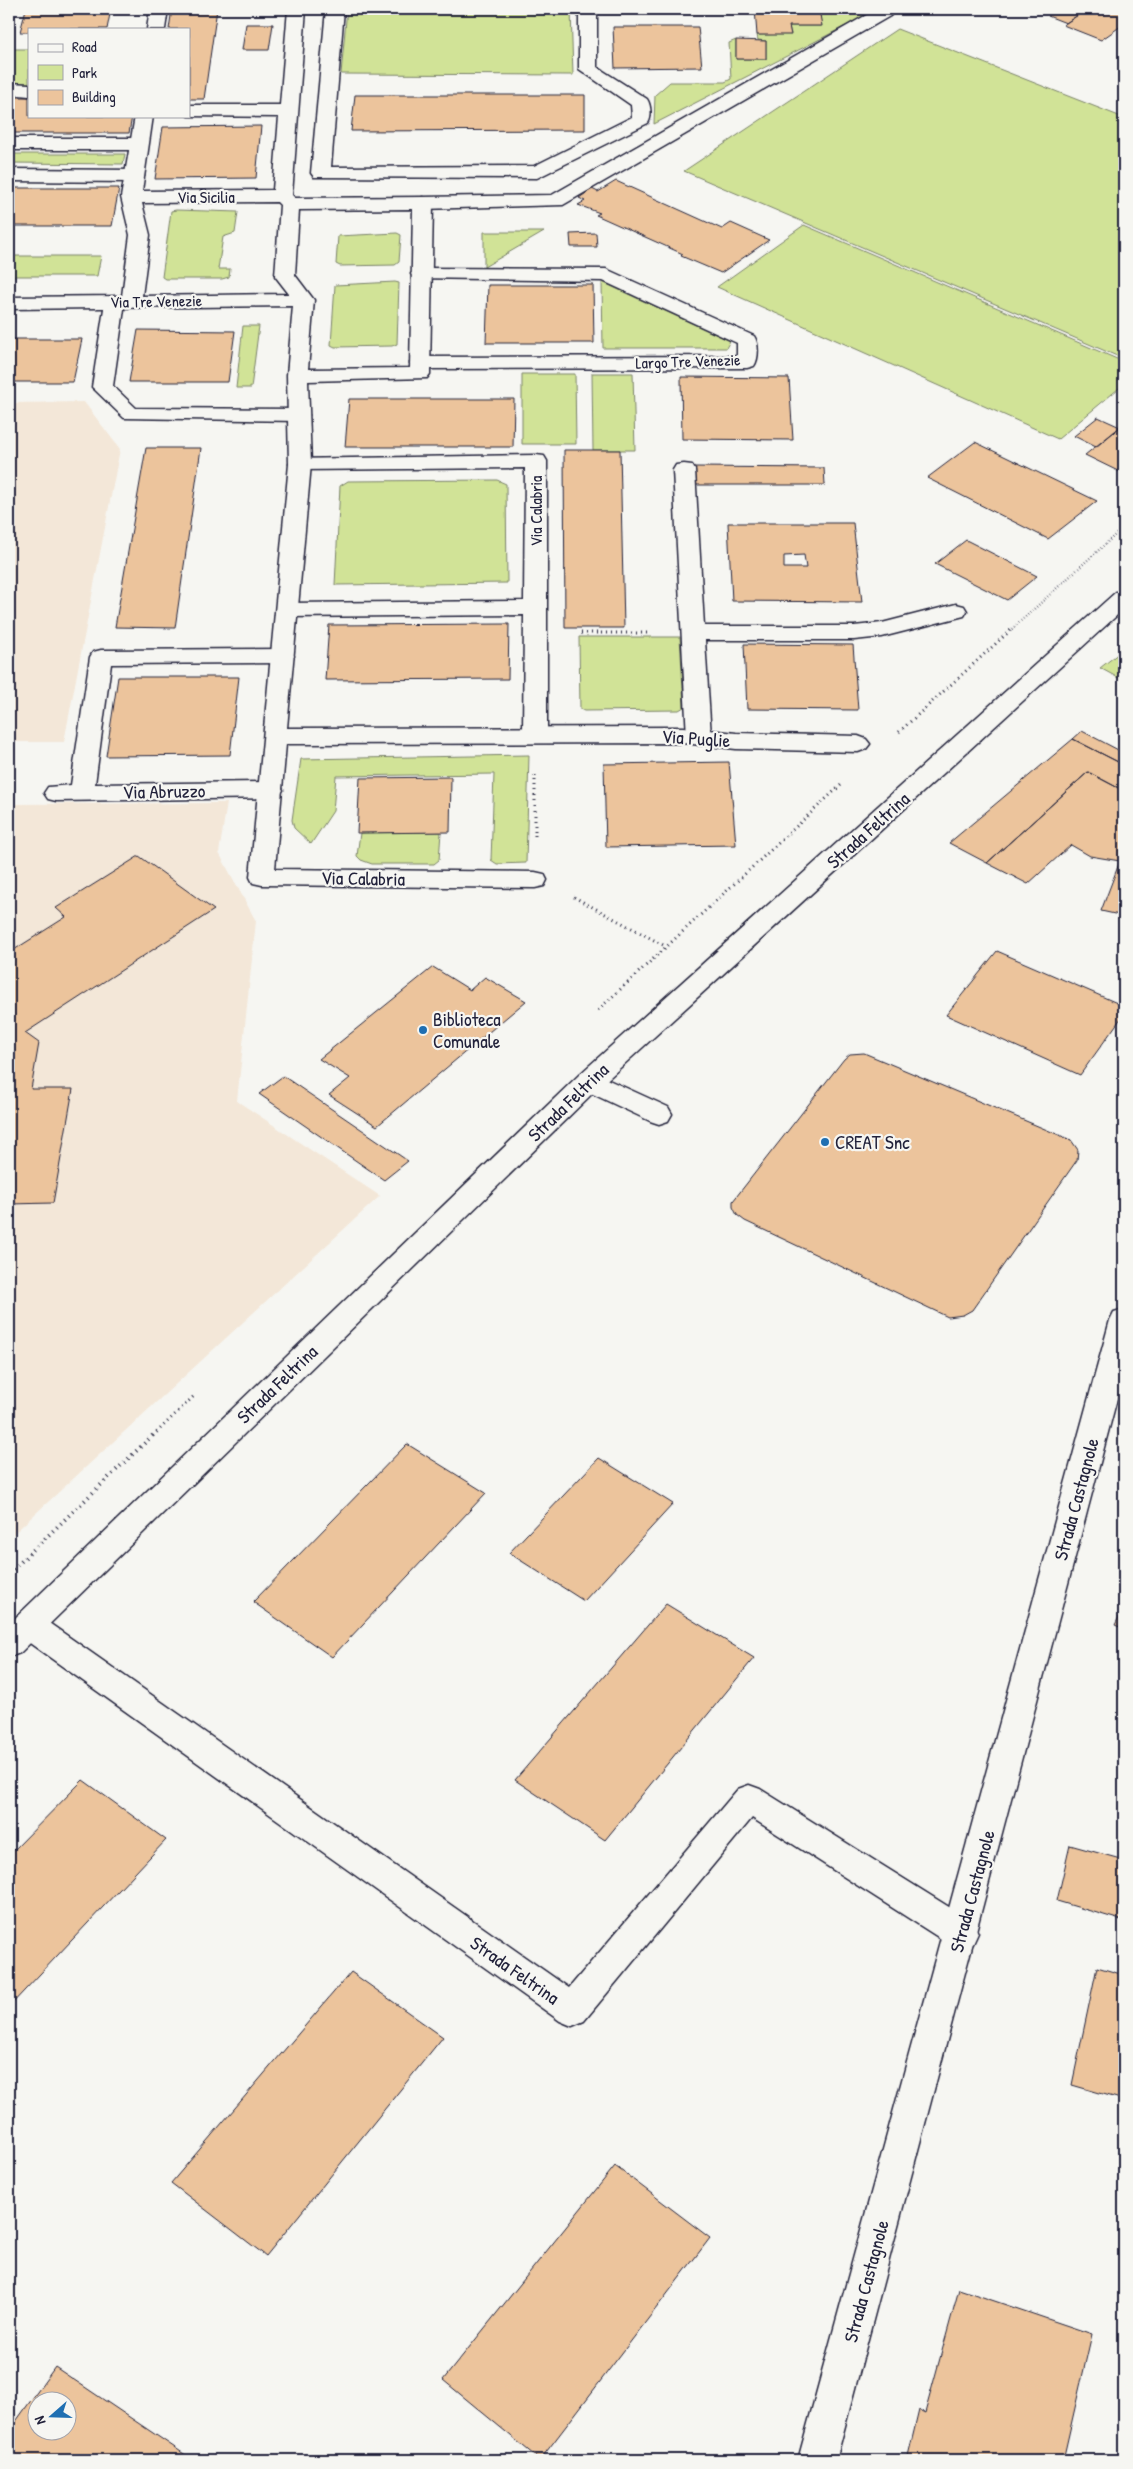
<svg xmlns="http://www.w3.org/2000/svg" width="1133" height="2469" font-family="'Patrick Hand',sans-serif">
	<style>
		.built { fill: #f3e7d8 }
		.green { fill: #d1e397; stroke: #7a8269 }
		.building { fill: #ecc49c; stroke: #22223b; fill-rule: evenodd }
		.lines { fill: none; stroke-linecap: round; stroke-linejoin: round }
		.lane-casing { stroke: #22223b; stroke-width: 3 }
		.street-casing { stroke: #22223b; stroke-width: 3 }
		.secondary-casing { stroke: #22223b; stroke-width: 3 }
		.primary-casing { stroke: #22223b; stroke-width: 3 }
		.path-far2 { stroke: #22223b; stroke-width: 2.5; stroke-dasharray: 0.5 2.5; stroke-linecap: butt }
		.path-far1 { stroke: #22223b; stroke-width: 3; stroke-dasharray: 1 4; stroke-linecap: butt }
		.path { stroke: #22223b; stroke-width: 4; stroke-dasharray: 1 4.5; stroke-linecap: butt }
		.lane { fill: #f6f6f2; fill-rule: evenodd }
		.street { fill: #f6f6f2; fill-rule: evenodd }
		.secondary { fill: #f6f6f2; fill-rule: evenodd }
		.primary { fill: #f6f6f2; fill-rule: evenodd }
		.poi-dot { fill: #1f6fb2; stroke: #f6f6f2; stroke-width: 2 }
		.labels { text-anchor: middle; stroke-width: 4.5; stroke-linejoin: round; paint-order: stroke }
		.far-street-label { font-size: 16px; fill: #22223b; stroke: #f6f6f2 }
		.street-label { font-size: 19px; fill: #22223b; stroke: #f6f6f2 }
		.poi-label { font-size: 19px; fill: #22223b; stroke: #f6f6f2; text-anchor: start }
	</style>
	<rect width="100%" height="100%" fill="#f6f6f2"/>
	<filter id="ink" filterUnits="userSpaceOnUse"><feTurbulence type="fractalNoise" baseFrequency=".02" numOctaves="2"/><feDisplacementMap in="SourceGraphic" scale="10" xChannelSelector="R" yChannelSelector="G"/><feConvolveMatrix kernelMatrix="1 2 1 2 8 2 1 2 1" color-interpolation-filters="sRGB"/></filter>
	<g filter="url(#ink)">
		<path class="built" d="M84 402 120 449 64 742H9V403Z
			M227 803 219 853 256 921 237 1101 380 1196 9 1538V804Z"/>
		<path class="green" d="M347 9H571L573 75 341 74Z
			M603 9H724L725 13 603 14Z
			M858 11 867 15 654 124 655 95 670 82H725L731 79 729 43 736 40V59H766V41L758 40 757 35 791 34 789 26H821L820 13Z
			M897 29 1124 118V359L684 171Z
			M9 49H29V83H9Z
			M9 154H125L123 164 9 163Z
			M176 210 238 212 235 233 223 237 218 269H230L229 277 222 279H165L162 277 171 211Z
			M804 225 1124 362V384L1058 439 717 287Z
			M484 232H544L484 267Z
			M397 233 401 235 399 262 395 265 340 266 336 264 338 236Z
			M9 256H101L97 276H9Z
			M395 282 399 283 397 344 392 346 335 347 331 345 335 285Z
			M602 282 730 341 726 348H603Z
			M243 326H259L251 388H236Z
			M592 373H633L635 450H593Z
			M522 374H575L576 444H522Z
			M497 480 506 484 507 583 335 585 340 486 348 481Z
			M579 637H680L684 707 679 710 584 711 580 709Z
			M1124 649V681L1100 668Z
			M529 755 526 863 497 864 491 860 494 774 336 776 333 811 311 844 294 828 292 820 301 759Z
			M441 832 439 860 434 864H372L361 860 357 856 360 833Z"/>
		<path class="building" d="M26 9H111L107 29H29V32H20Z
			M172 9H217L204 99H189V29H169Z
			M755 9H819L822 26H789L791 35H757Z
			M1059 9H1087L1066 23 1048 16Z
			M1087 9H1124V13L1121 15 1124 16V24L1101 40 1063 25Z
			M246 24H273L269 50H242Z
			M613 27H698L702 67 615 68Z
			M736 40 766 41V59H736Z
			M355 95H585V130L351 131Z
			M9 97H29V116H132L129 133H9Z
			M261 126 256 178 155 179 163 127Z
			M616 181 722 229 731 223 769 240 721 273 681 256 683 254 596 215 600 213 578 205 585 201 579 198 592 189 598 192Z
			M9 188H119L112 226H9Z
			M596 233 597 247H571L570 234Z
			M488 285H593L594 343H486Z
			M138 330 235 331 228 382H129Z
			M9 339H82L73 382H9Z
			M681 377 789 378 793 440 682 439Z
			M349 399H514L513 447H345Z
			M1098 417 1120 427 1096 447 1074 436Z
			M1124 424V474L1085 455 1120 427Z
			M975 442 1097 501 1048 539 927 478Z
			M146 448H201L175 628 115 627Z
			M564 450H620L624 628H565Z
			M694 467 824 468 825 485H695Z
			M728 523H853L862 602 732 601ZM804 555 806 568H784V556Z
			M966 540 1037 576 1007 600 935 564Z
			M509 624 508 679 325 680 329 625Z
			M744 644 853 645 858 710 747 709Z
			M118 677H239L230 755 106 756Z
			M1082 731 1124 753V765L1073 739Z
			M1073 739 1124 765V791L1088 772 987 863 949 843Z
			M729 762 736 845 606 847 604 764Z
			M1088 772 1124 791V916L1101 911 1120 861 1090 856 1071 845 1028 884 987 863Z
			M451 777 450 832 357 833 360 778Z
			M139 856 214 910 25 1033 39 1043 31 1089H73L53 1203 9 1204V953L66 917 56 908Z
			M997 951 1124 1006V1014L1080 1075 946 1015Z
			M433 967 470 990 485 977 526 1001 377 1126 329 1095 350 1078 319 1059Z
			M864 1053 1071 1140 1078 1150 1077 1160 972 1310 963 1315 948 1317 745 1221 737 1215 733 1207V1201L844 1059 850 1054Z
			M283 1076 408 1161 384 1180 259 1094Z
			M407 1444 486 1493 332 1657 253 1602Z
			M599 1458 673 1504 584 1601 509 1553Z
			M666 1604 754 1658 605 1840 515 1780Z
			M1124 1607V1629L1115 1625Z
			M83 1780 166 1840 9 2007V1855Z
			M1070 1845 1124 1860V1921L1057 1901Z
			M1097 1967 1124 1975V2100L1072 2085Z
			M351 1972 443 2037 266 2256 171 2183Z
			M615 2166 710 2238 540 2460 443 2380Z
			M959 2289 1092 2334 1063 2460H1034L1018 2455 1016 2460H907L919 2410 925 2413Z
			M55 2367 193 2460H9V2431ZM38 2402H68V2432H38Z"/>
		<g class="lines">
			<defs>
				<path id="lane" d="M150 9H168L165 29H147Z
					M326 9H344L331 167 534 166 632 117 631 105 579 69V9H597V67L647 99C651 105 652 117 648 123L537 178 314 177 311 173Z
					M877 9H891L893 12 890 16 563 205 423 209 416 207 413 203 416 199 423 197 552 195Z
					M9 83 29 84V96L9 94Z
					M9 138H139L146 140 148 144 146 148 139 150H9Z
					M9 169 134 170 141 172 144 176 141 180 134 182 9 181Z
					M421 268 606 269 754 336C759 343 759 359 754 366L747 368 420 369 413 367 410 363 413 359 420 357 737 356V343L603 281 414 278 411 274 414 270Z
					M115 296 122 298 125 302 113 386 136 408 299 409 306 411 309 415 306 419 299 421 124 418 92 387 105 302 108 298Z
					M536 455 544 456 547 461V734L543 739 535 742 527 739 523 734 524 615 287 617 279 615 276 610 279 605 287 603 524 601 525 468 300 470 292 469 289 464 292 459Z
					M684 464 692 465 695 470 704 626H854L882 623 956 604 964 606 967 611 964 616 882 637 854 640H705L711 737 707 742 699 745 691 742 687 737 673 470 676 465Z
					M283 649 291 651 294 656 291 661 283 663 111 664 95 784 271 782 279 784 283 790 279 796 271 798 56 801 48 799 44 793 48 787 71 785 90 657 93 652 101 650Z
					M589 1071 668 1107 672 1114 668 1121 659 1124 650 1121 580 1088 576 1081 580 1074Z"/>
				<path id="street" d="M288 9H306L292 195 295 198 423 197 430 199 433 203 430 374 427 378 308 381 311 464 287 728 683 727 736 733 858 736 866 739 870 744 866 749 858 752 736 749 683 743 286 744 275 869 535 872 544 874 547 880 544 886 535 888 262 885 253 883 250 877 289 464 287 375 293 306 9 309V297L122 296 130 235 121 197 135 116H153L142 191 273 190 279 117 188 116 189 105H280ZM277 202 280 205 275 276 289 294 142 296 150 235 142 203ZM413 209 410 368 308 369 314 300 295 275 299 210Z
					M28 1612 39 1616 569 1988 738 1789 749 1785 760 1789 973 1922 978 1933 973 1944 961 1948 949 1944 752 1818 584 2021 572 2026 560 2021 17 1634 13 1625 17 1616Z"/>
				<path id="secondary" d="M1124 1309V1372L836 2460H798L1110 1320 1114 1312Z"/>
				<path id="primary" d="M1124 590V609L598 1088 20 1653 9 1657V1624L580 1074 1116 592Z"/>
			</defs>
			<use href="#lane" class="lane-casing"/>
			<use href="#street" class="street-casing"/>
			<use href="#secondary" class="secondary-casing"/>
			<use href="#primary" class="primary-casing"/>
			<path class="path-far2" d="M1012 629 1124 527"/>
			<path class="path-far1" d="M581 633H650
				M899 732 1013 628
				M535 775V839
				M574 897 665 946
				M598 1010 841 785
				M153 1436 194 1396"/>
			<path class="path" d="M9 1573 154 1434"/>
			<use href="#lane" class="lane"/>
			<use href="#street" class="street"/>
			<use href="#secondary" class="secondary"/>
			<use href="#primary" class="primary"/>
		</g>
	</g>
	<g class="poi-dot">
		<circle cx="423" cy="1030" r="5"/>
		<circle cx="825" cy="1142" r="5"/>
	</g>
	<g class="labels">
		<g class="far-street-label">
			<text x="206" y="203">Via Sicilia</text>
			<text transform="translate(156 301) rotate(-1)" y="6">Via Tre Venezie</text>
			<text transform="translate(688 361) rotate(-2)" y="6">Largo Tre Venezie</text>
			<text transform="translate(536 511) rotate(-90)" y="6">Via Calabria</text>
		</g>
		<g class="street-label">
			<text transform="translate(696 738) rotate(4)" y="7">Via Puglie</text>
			<text transform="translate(164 791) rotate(-1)" y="7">Via Abruzzo</text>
			<text transform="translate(868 830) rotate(-42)" y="7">Strada Feltrina</text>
			<text transform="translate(363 878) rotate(1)" y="7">Via Calabria</text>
			<text transform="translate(568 1102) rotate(-44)" y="7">Strada Feltrina</text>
			<text transform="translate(277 1384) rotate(-44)" y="7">Strada Feltrina</text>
			<text transform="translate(1076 1499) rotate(-75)" y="7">Strada Castagnole</text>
			<text transform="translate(972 1891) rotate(-75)" y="7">Strada Castagnole</text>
			<text transform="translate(515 1970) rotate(35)" y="7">Strada Feltrina</text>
			<text transform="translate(866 2281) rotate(-75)" y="7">Strada Castagnole</text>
		</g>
		<g class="poi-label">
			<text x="433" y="1026">Biblioteca<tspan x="433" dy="22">Comunale</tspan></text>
			<text x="835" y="1149">CREAT Snc</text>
		</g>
	</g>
	<rect width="1133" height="2469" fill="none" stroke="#f6f6f2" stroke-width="30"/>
	<rect x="15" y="15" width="1103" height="2439" fill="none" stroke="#22223b" stroke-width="2" filter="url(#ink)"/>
	<rect x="28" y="28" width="162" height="90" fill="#f6f6f2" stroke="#a1a1a9"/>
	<rect x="38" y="44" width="25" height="8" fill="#f6f6f2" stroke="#a1a1a9"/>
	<text x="72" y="52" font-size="15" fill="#22223b">Road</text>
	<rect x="38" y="65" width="25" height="15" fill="#d1e397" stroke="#a1a1a9"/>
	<text x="72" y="78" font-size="15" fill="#22223b">Park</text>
	<rect x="38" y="90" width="25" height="15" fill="#ecc49c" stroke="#a1a1a9"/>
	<text x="72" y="102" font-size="15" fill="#22223b">Building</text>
	<g transform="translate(52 2416) rotate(250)"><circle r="24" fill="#f6f6f2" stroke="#a1a1a9"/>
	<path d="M0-4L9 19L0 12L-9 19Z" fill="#1f6fb2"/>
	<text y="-8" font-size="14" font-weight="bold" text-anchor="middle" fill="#22223b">N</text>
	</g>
</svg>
